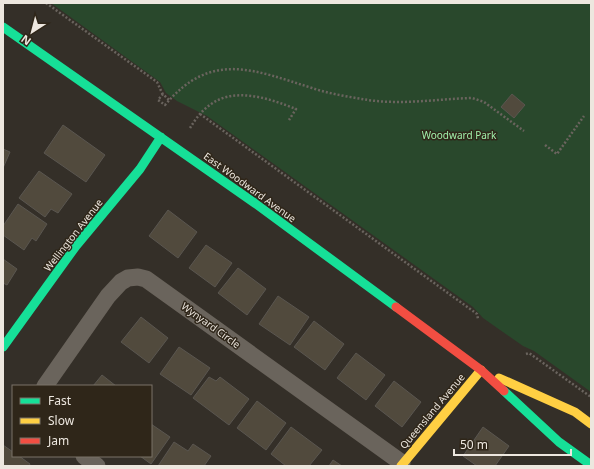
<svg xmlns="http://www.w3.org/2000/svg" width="594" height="469" font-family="'Noto Sans',sans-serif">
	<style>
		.green { fill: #29482c }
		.building { fill: #514a3d; stroke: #5a5650 }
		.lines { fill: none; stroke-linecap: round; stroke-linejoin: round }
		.path { stroke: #6a645e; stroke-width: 2.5; stroke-dasharray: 2 2; stroke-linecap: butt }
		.street { stroke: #6a645c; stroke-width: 17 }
		.fast { stroke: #16e098; stroke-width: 9 }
		.slow { stroke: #ffcf43; stroke-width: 9 }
		.jam { stroke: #f24e42; stroke-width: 9 }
		.labels { text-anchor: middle; stroke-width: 3; stroke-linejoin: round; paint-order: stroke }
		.park-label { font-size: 10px; fill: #a0f0aa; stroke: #2f2619 }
		.street-label { font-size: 10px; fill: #ede7df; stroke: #2f2619 }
	</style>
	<rect width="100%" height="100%" fill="#342f28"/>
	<path class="green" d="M51 3H591V392L534 351 523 346 483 318 473 307 207 116 177 101 166 93 160 82Z"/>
	<path class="building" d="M512 94 525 105 514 118 501 107Z
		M63 125 105 155 86 182 44 153Z
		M3 149 10 152 3 168Z
		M39 171 72 194 58 213 51 209 45 217 19 198Z
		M18 204 47 224 36 241 32 238 24 250 3 235V226Z
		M168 210 197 232 178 258 149 236Z
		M206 245 232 263 215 287 189 268Z
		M3 259 17 269 7 285 3 283Z
		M238 268 266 289 247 315 218 293Z
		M278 296 309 317 290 345 259 324Z
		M141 317 168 338 149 363 121 342Z
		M314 321 344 344 325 370 294 347Z
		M179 347 210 368 191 395 160 374Z
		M356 353 385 375 366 400 337 378Z
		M102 375 116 386H93Z
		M209 377 216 381 220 377 249 399 229 425 193 398Z
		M394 381 421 402 402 427 375 406Z
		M257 401 286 423 266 450 237 428Z
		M151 424 170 437 151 464 140 456H151Z
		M291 427 322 450 309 466H286L271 454Z
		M483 427 509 446 495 466H477L463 456Z
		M174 442 188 451 193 444 211 456 204 466H158Z
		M3 445 13 452V456H19L30 464 29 466H3Z
		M333 460 342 466H329Z"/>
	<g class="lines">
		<path class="path" d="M46 3 157 82 162 93 169 100
			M163 94 158 100 165 105C211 50 254 70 312 88 330 94 350 97 368 100 403 105 437 99 472 98L484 102 524 131
			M200 114 477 314 478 319
			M190 128C195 120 201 111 210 105 234 86 271 99 296 109L289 120
			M545 145 557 154 584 116
			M526 354 529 353 591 397"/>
		<path class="street" d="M45 386 108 296 121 282 128 278 138 277 146 279 402 463
			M84 456 97 466"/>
		<path class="fast" d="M3 27 256 204 396 307
			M3 347 76 246 140 169 161 137
			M504 391 559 442 591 465"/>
		<path class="slow" d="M499 378 575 412 591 424
			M401 466 481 370"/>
		<path class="jam" d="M396 307 481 370 504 391"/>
	</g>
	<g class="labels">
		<g class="park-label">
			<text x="459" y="139">Woodward Park</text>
		</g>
		<g class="street-label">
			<text transform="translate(250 187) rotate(36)" y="4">East Woodward Avenue</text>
			<text transform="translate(73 235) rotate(-52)" y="4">Wellington Avenue</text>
			<text transform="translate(211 325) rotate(36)" y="4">Wynyard Circle</text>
			<text transform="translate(432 411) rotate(-50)" y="4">Queensland Avenue</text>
		</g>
	</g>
	<rect width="594" height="469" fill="none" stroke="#ede7df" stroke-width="8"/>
	<rect x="12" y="385" width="140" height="72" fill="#2f2619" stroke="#7b7368"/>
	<rect x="20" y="398" width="20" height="6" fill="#16e098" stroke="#7b7368"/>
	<text x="48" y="405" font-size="12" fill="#ede7df">Fast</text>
	<rect x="20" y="418" width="20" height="6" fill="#ffcf43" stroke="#7b7368"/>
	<text x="48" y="425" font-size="12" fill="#ede7df">Slow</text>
	<rect x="20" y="438" width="20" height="6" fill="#f24e42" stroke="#7b7368"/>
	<text x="48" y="445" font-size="12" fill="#ede7df">Jam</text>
	<g transform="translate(32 32) rotate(216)" stroke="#2f2619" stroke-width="3" paint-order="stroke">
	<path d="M0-3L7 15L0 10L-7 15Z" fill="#ede7df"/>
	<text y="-6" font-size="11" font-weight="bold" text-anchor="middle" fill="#ede7df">N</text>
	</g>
	<path d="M454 449v6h117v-6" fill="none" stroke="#ede7df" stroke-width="2"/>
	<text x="460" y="449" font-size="12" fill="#ede7df" stroke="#2f2619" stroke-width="3" paint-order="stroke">50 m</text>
</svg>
